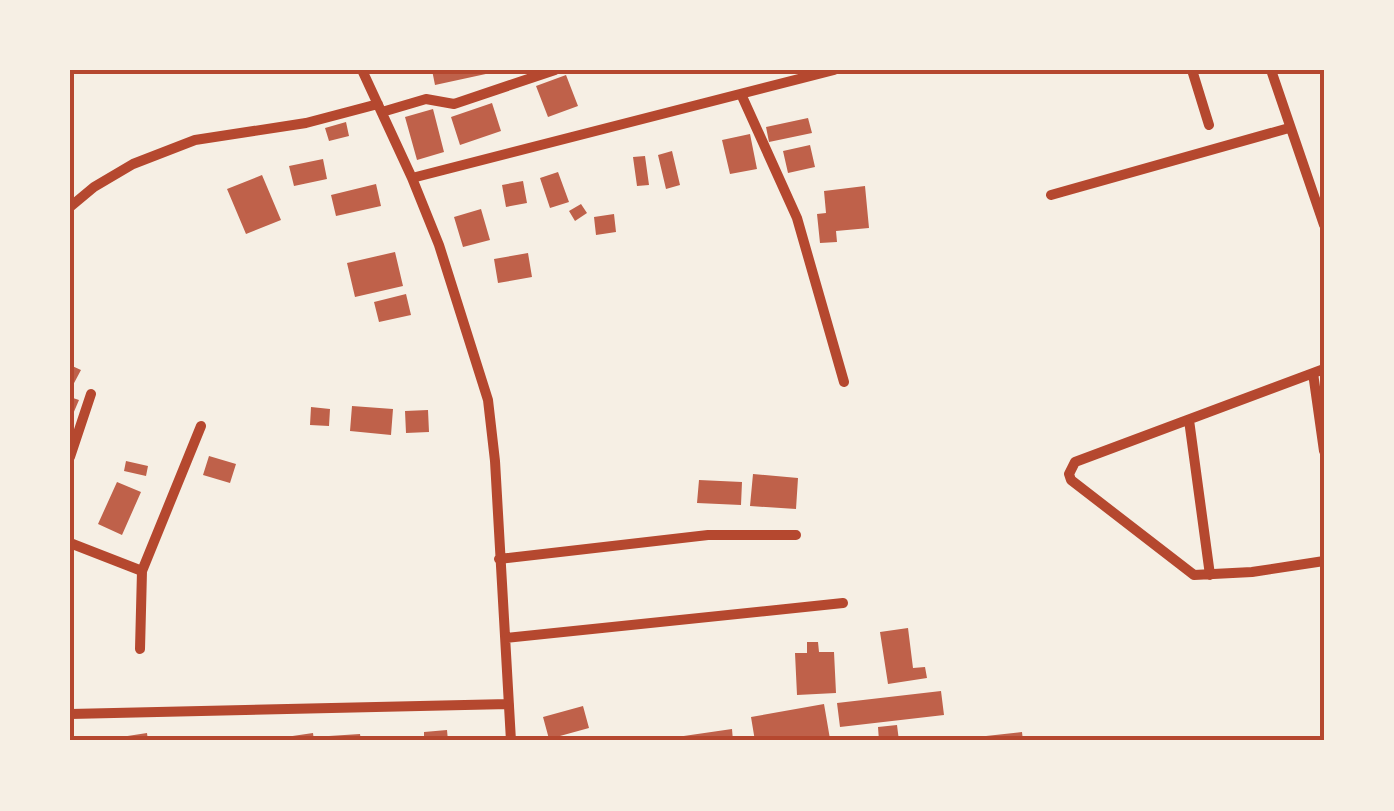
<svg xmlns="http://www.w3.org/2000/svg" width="1394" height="811" font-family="Helvetica,sans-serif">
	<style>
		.building { fill: #bf614a }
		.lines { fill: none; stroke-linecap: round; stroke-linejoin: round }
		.minor { stroke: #b5482f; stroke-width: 10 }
		.neatline { fill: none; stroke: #b5482f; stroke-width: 4 }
	</style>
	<rect width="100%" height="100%" fill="#f6efe4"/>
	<path class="building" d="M432 70H495V72L435 85Z
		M566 75 578 106 548 117 536 86Z
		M492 103 501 131 460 145 451 117Z
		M433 109 444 152 417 160 405 117Z
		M808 118 812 133 769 142 766 127Z
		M346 122 349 136 329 141 325 128Z
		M750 134 757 169 730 174 722 140Z
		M810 145 815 167 788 173 783 151Z
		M672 151 680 185 666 189 658 155Z
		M645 156 649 185 637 186 633 157Z
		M323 159 327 179 294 186 289 166Z
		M558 172 569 202 550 208 540 178Z
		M262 175 281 220 246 234 227 189Z
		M523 181 527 203 506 207 502 185Z
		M376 184 381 206 336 216 331 195Z
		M865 186 869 228 836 231 837 242 820 243 817 214 826 213 824 191Z
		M581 204 587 213 575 221 569 211Z
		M481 209 490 240 463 247 454 217Z
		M614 214 616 232 596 235 594 217Z
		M395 252 403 286 355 297 347 263Z
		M528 253 532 277 498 283 494 259Z
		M406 294 411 315 379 322 374 302Z
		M70 365 81 370 73 385 70 384Z
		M70 397 79 400 70 421Z
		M352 406 393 409 391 435 350 431Z
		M311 407 330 409 329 426 310 425Z
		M428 410 429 432 406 433 405 411Z
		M209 456 236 464 230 483 203 475Z
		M126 461 148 466 146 476 124 471Z
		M753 474 798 478 796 509 750 506Z
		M699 480 742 482 741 505 697 503Z
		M117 482 141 492 122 535 98 524Z
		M908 628 913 668 925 667 927 678 888 684 880 632Z
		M807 642H818L819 652H834L836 693 797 695 795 653H807Z
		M941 691 944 715 840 727 837 703Z
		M824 704 830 739 755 741 751 717Z
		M583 706 589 728 549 739 543 717Z
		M897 725 899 741H879L878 727Z
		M732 729 733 741H663V739Z
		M447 730 448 741H424V732Z
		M1022 732 1023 741H986V736Z
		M147 733 148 741H121V737Z
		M313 733 314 741H272V739Z
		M360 734 361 741H329V736Z"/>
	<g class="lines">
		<path class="minor" d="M362 70 412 178
			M1192 70 1209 125
			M1271 70 1324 225
			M741 94 797 218 844 382
			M382 112 426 99 454 104 555 70
			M1051 195 1289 128
			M70 207 94 187 133 164 195 140 306 123 378 104
			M1324 369 1075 462 1069 474 1071 480 1194 575 1252 572 1324 561
			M1313 373 1324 451
			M1189 420 1210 575
			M70 457 91 394
			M70 543 142 571 140 649
			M499 559 708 535H796
			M142 571 201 426
			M506 638 843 603
			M70 714 509 704
			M511 741 495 461 488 400 439 245 412 178 834 70"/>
	</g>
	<rect width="1394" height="811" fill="none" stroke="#f6efe4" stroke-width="145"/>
	<rect x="72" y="72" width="1250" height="666" class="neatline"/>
</svg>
